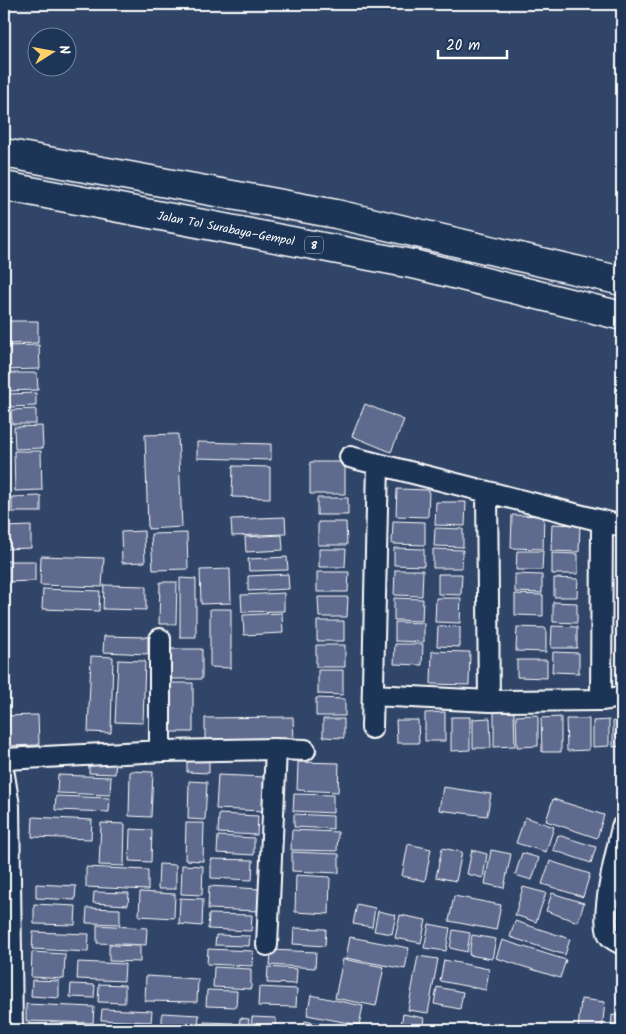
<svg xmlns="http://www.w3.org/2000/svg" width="626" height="1034" font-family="Kalam,sans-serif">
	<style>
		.building { fill: #5f6b8f; stroke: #fff }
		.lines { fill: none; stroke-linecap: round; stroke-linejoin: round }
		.minor-casing { stroke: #fff; stroke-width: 24 }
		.motorway-casing { stroke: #fff; stroke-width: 31 }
		.minor { stroke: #1d3557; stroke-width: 20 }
		.motorway { stroke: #1d3557; stroke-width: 28 }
		.labels { text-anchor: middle; stroke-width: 5; stroke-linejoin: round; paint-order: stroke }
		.shield { fill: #1d3557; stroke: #bbc2cd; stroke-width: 1 }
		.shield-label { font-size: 11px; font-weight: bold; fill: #fff }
		.street-label { font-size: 12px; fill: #fff; stroke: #1d3557 }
	</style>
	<rect width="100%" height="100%" fill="#314568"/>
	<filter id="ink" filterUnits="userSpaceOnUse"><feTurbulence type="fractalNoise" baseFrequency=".02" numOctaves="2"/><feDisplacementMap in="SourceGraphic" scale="10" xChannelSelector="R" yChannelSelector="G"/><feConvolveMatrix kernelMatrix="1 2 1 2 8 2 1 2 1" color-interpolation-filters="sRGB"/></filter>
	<g filter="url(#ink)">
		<path class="building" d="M5 321H38V343L6 344Z
			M39 345 40 369 5 370 4 346Z
			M7 373H37L38 390 7 391Z
			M36 393V406L10 407 9 394Z
			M365 404 404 420 391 452 352 436Z
			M36 409V424H12L11 410Z
			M42 426 43 448 15 449 14 427Z
			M178 434 182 527 148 529 145 435Z
			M197 442 271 444V460L197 458Z
			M14 451H41L42 490 15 491Z
			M4 455 5 496H4Z
			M310 462H345V494H310Z
			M233 466 270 467V498L232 497Z
			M397 489 429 490 428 517 396 516Z
			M41 496V512H12V497Z
			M317 498H348V515H317Z
			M436 502H466L465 526 435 525Z
			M512 515 544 516 543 549 511 548Z
			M285 517 286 534 232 536 231 519Z
			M393 521 425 522V545L392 544Z
			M318 522H346L347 545H318Z
			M552 524 580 525 579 552 551 551Z
			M31 526V548L4 549V527Z
			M435 528 463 529V547L434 546Z
			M144 531 145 562 122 563 121 532Z
			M187 533 188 569 153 570 151 534Z
			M282 535 283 550 246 552 245 537Z
			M394 548 424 549V566L394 565Z
			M319 549H346L345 567H319Z
			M433 549 463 550 462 568H433Z
			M517 551H543L542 570H516Z
			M552 553 578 554V574H552Z
			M41 556 104 558 102 587 40 585Z
			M287 557 288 570 249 571 248 559Z
			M4 561H35V581L4 582Z
			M230 569 231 603 201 604 200 570Z
			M395 570H423L422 596 394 595Z
			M317 572H349L348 592H317Z
			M288 574 289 589 248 591V576Z
			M438 574H462L461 595 438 594Z
			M515 574 542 575V593L515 592Z
			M180 578 196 579V637H180Z
			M554 578 578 579 577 597H554Z
			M160 582H177L176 624H159Z
			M104 585 146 586V610L103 609Z
			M43 589 100 591 99 611 42 609Z
			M284 593V611L242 612 241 595Z
			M515 594 543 595V616L515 615Z
			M318 597H348L347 617H319Z
			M394 598 423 599 422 621 394 620Z
			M436 598H461L460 623 435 622Z
			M553 602 577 603V623L553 622Z
			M210 609H231V668L210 667Z
			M282 613 283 633 244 635 243 615Z
			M317 621H344V641H317Z
			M395 622 424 623V642L395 641Z
			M438 626 460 627V647L437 646Z
			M552 626 577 627V648H551Z
			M517 627 546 628V652L516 651Z
			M104 636 148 637V654L103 652Z
			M395 644H423L422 665 394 664Z
			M316 645H345V667H316Z
			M171 649H202V679H171Z
			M432 651 470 652 469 685 431 684Z
			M553 652 579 653V673L552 672Z
			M91 656 113 657 111 733 88 732Z
			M118 660 145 661 143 723 115 722Z
			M517 660H547V678L517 677Z
			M318 670H343V695L318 694Z
			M170 683H193V732H169Z
			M316 698 345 699V716H316Z
			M445 712V741H425V713Z
			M494 712H514L515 746 494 747Z
			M38 715 39 745 4 746V716Z
			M538 715V746L517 747 516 716Z
			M293 717 294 741 205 742V718Z
			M451 717H470V750L451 751Z
			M561 717V752H542L541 718Z
			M490 718 491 748H473V719Z
			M323 719H344V738L323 737Z
			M566 719H589V750L567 751Z
			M396 720H418L419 743H397Z
			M609 720V746L593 747V721Z
			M613 721H622V746L613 747Z
			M89 756 116 757 115 774 89 773Z
			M187 759 209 760V773L187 772Z
			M298 762 339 763 338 792 297 790Z
			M130 771 153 772 151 817 129 816Z
			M58 775 111 777 110 795 57 793Z
			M218 775 265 777 264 811 216 809Z
			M189 781 207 782 205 820 188 819Z
			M443 787 491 794 487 816 439 810Z
			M294 794 333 795V813L293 811Z
			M56 796 110 798 109 812 55 810Z
			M553 799 604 815 597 838 546 821Z
			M219 814 258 816 257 835 218 833Z
			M294 814 333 816V829L294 827Z
			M33 817 92 820 91 839 32 837Z
			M525 817 554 827 546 852 516 843Z
			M101 823 125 824 124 866 99 865Z
			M186 823H204L203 861 185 860Z
			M130 829 152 830 151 862 129 861Z
			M292 830 338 832 337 851 291 850Z
			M558 835 596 847 591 863 553 850Z
			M218 836 254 838V855L217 853Z
			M408 844 431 849 425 881 402 876Z
			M442 848 462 852 456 881 436 877Z
			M472 850 487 854 483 878 467 874Z
			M491 850 511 854 504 888 485 884Z
			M292 852 339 854V873L292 871Z
			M522 853 539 858 532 880 515 875Z
			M211 859 253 860 252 880 211 878Z
			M550 861 590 874 583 897 542 884Z
			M159 864 176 865V889H158Z
			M182 865 203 866 202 895 181 894Z
			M86 867 148 870V890L86 887Z
			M296 875 330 877 329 914 295 912Z
			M36 884 76 886 75 900 36 898Z
			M209 886 260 889 259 911 208 909Z
			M523 887 546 893 536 922 515 915Z
			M94 892 129 893 128 905 93 903Z
			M140 892 175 894 174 918 139 916Z
			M552 893 584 903 578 922 546 911Z
			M454 896 501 905 496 930 449 921Z
			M180 898 203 899 202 926 179 924Z
			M34 904 76 906 75 925 34 924Z
			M357 904 375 908 372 927 353 924Z
			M87 908 120 909V924L86 923Z
			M378 911 396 915 392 934 374 931Z
			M209 914 252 915 251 931 208 929Z
			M400 915 426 920 421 943 395 938Z
			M515 921 570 939 565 955 510 937Z
			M429 924 450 928 446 951 424 948Z
			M97 925 147 928 146 945 97 943Z
			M294 928 326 929 325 946 293 944Z
			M453 930 470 933 467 952 450 948Z
			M33 932 89 934 88 952 32 949Z
			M216 935 250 936 249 946 215 945Z
			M472 935 496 939 492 959 469 955Z
			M350 937 409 948 405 969 346 958Z
			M502 940 566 960 560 978 496 958Z
			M109 945 140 946V962L109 961Z
			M208 949 253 951 252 966 207 964Z
			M271 950 316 952 315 968 270 965Z
			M32 952 65 954 64 979 31 977Z
			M418 956 438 959 428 1013 408 1010Z
			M343 959 384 967 376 1006 335 998Z
			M444 960 489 969 486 990 440 981Z
			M78 962 125 964 124 981 77 979Z
			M214 967 251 969V989L213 987Z
			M268 967 297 969 296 984 267 983Z
			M146 976 198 979 197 1002 145 1001Z
			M32 980 59 981V998L31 996Z
			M71 984 95 985 94 998 70 997Z
			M99 984 125 985V1003L98 1002Z
			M259 987 297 989 296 1007 258 1006Z
			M437 987 463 992 460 1009 434 1004Z
			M207 990 237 991 236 1007 206 1006Z
			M311 995 363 1006 359 1025 307 1015Z
			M581 999 605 1002 602 1030H578Z
			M26 1004 94 1007 93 1023 26 1021Z
			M102 1009 152 1011 151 1022 101 1020Z
			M162 1013 199 1015 198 1030H162Z
			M403 1014 424 1018 422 1030H400Z
			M612 1015 622 1016V1030H611Z
			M252 1017 276 1018V1030H251Z
			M240 1018 249 1019 248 1030H239Z
			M305 1021 352 1030H303Z
			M204 1022 233 1023V1030H204Z
			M102 1024 145 1026V1030H101Z"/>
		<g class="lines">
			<defs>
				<path id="minor" d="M350 457 622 526
					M487 492 489 701
					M373 695 489 701 601 700 622 697
					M601 700 602 521
					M372 728 378 464
					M160 751V639
					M4 759 164 751 276 749 305 750
					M4 775 9 806 12 1030
					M622 827C618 847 599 919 609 935 612 940 618 942 622 944
					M267 945 276 749"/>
				<g id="motorway">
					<path d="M4 153 336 214 622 281"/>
					<path id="s1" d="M4 186 417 265 622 316"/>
				</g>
			</defs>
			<use href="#minor" class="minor-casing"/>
			<use href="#motorway" class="motorway-casing"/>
			<use href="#minor" class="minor"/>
			<use href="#motorway" class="motorway"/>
		</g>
	</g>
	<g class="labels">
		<rect class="shield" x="305" y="236.5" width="18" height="17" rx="4"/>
		<g class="shield-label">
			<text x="314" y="249">8</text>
		</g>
		<g class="street-label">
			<text dy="4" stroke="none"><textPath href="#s1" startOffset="226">Jalan Tol Surabaya–Gempol</textPath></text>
		</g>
	</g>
	<rect width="626" height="1034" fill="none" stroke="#1d3557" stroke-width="20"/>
	<rect x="10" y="10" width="606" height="1014" fill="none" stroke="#fff" stroke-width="2" filter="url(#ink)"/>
	<g transform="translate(52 52) rotate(79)"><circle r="24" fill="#1d3557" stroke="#77869a"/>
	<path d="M0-4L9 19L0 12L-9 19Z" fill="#ffd166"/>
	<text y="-8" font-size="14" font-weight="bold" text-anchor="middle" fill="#ffffff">N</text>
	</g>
	<path d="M438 50v8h69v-8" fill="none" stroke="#ffffff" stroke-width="2.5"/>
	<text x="446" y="50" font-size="15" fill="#ffffff" stroke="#1d3557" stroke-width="4" paint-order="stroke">20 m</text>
</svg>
